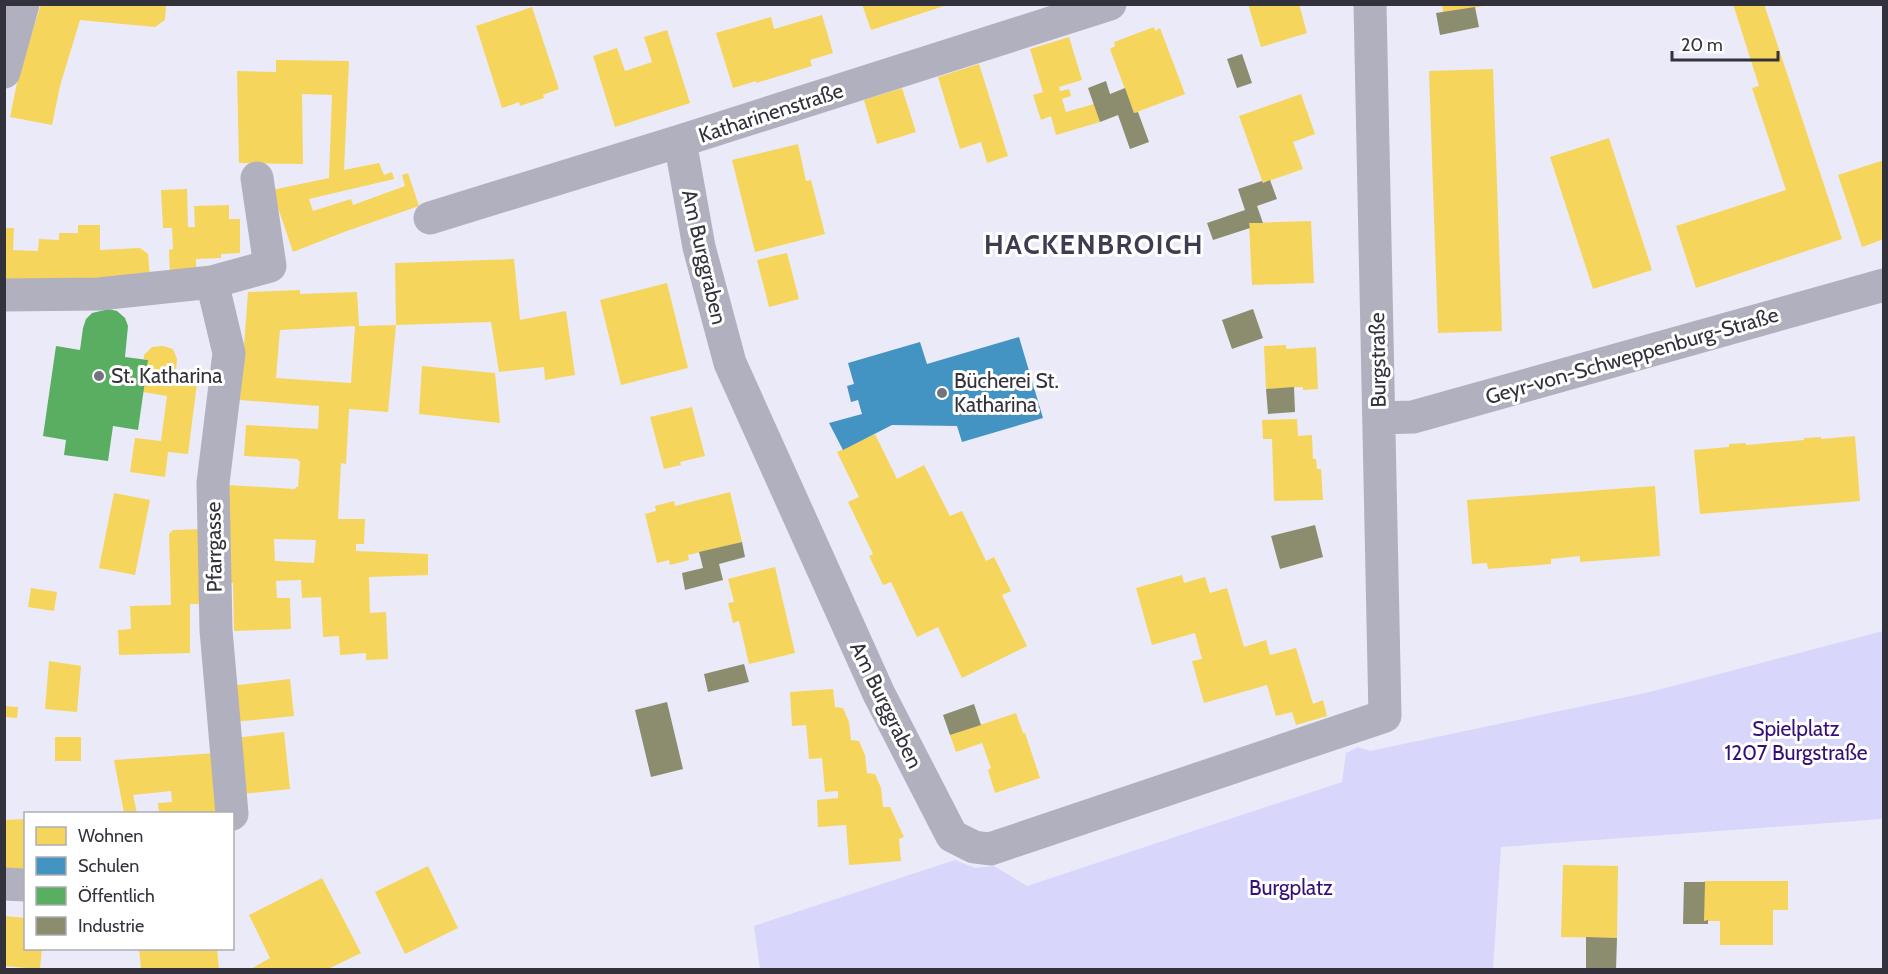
<svg xmlns="http://www.w3.org/2000/svg" width="1888" height="974" font-family="Cabin,sans-serif">
	<style>
		.green { fill: #d9d6fb }
		.homes { fill: #f6d55c; fill-rule: evenodd }
		.schools { fill: #4393c3 }
		.public { fill: #5aae61 }
		.industry { fill: #8c8c6e }
		.lines { fill: none; stroke-linecap: round; stroke-linejoin: round }
		.minor { stroke: #b1b0be; stroke-width: 33 }
		.poi-dot { fill: #73727e; stroke: #fff; stroke-width: 2 }
		.labels { text-anchor: middle; stroke-width: 6; stroke-linejoin: round; paint-order: stroke }
		.street-label { font-size: 21px; fill: #33323c; stroke: #fff }
		.poi-label { font-size: 21px; fill: #33323c; stroke: #fff; text-anchor: start }
		.park-label { font-size: 21px; fill: #350f78; stroke: #fff }
		.district-label { font-size: 27px; font-weight: bold; letter-spacing: 1.5px; fill: #3e3c51; stroke: #fff }
	</style>
	<rect width="100%" height="100%" fill="#ebeaf9"/>
	<path class="green" d="M1883 631V819L1501 847 1493 969H760L754 926 955 860 975 868 994 866 1027 886 1342 782 1346 753 1358 747 1370 751 1650 692Z"/>
	<path class="homes" d="M41 4H166L165 20 155 27 80 20 60 86 52 125 10 117 18 78Z
		M862 4H947V5L871 30Z
		M1248 4H1299L1307 33 1261 47Z
		M1442 4H1483V6L1443 13Z
		M1733 4H1764L1842 239 1696 288 1676 226 1786 190 1752 88 1759 86Z
		M532 7 559 89 543 95 544 98 520 106 519 102 502 108 476 26Z
		M822 15 833 53 810 60 812 66 756 83V81L733 88 716 33 771 17 774 29Z
		M1154 27 1155 31 1160 28 1185 94 1134 113 1110 49 1115 46 1114 42Z
		M667 30 690 103 615 127 593 56 617 48 625 71 652 62 644 37Z
		M1069 37 1082 80 1059 87 1060 91 1069 89 1071 96 1062 99 1066 112 1094 104 1100 122 1056 135 1051 116 1041 120 1033 95 1043 92 1030 49Z
		M276 60 349 61 344 170 379 163 384 175 392 172 394 179 309 199 313 211 351 199 353 205 405 186 402 175 408 173 419 206 344 232 293 252 272 190 329 178 332 95 302 94 303 164 239 163 237 71 276 72Z
		M979 64 1008 156 987 163 981 142 960 149 938 77Z
		M1493 69 1502 331 1438 333 1429 71Z
		M902 88 916 132 877 144 864 100Z
		M1301 94 1315 134 1293 142 1303 169 1263 183 1239 116Z
		M1609 138 1652 270 1593 289 1550 157Z
		M798 144 806 181 811 180 825 234 755 252 732 160Z
		M1884 160V239L1862 247 1838 175Z
		M187 189 188 227H195L194 206 229 205V219H240V253L221 254V258L196 259V273L170 274 169 250 173 249 172 228H163L161 190Z
		M1311 221 1314 283 1252 285 1249 223Z
		M78 225H100V250L140 248 148 254 150 277 98 281 4 279V228H14L13 250 38 251 39 239 59 240V233H78Z
		M787 253 799 299 769 307 757 260Z
		M514 259 520 320 566 311 575 375 545 380 544 367 499 372 491 322 396 325 388 412 349 409 346 464 341 463 338 519H365L364 544H356V551L428 554V575L369 577 370 613 386 612 388 659 366 660V653L340 655 339 636 323 637 321 597 302 598 301 580 276 581 277 598H290L291 629 234 631 233 583 222 584 228 485 295 489 296 487H298L300 461H298V459L244 456 246 425 318 429 319 406 240 400 248 292 300 290V294L357 292 359 326 396 325 395 263ZM355 326 351 383 276 378 280 330ZM274 539 316 540 314 563 275 561Z
		M667 283 688 368 621 385 600 300Z
		M1286 345V349L1316 347 1318 389 1303 390V387L1266 389 1264 346Z
		M163 346 173 349 177 359 175 381 197 383 188 454 168 452 165 477 130 472 135 438 161 441 167 396 143 392 148 360 144 359V355L152 347Z
		M422 366 495 373 500 423 419 414Z
		M692 407 705 456 680 462 681 465 664 469 650 417Z
		M1297 419 1298 436 1312 435 1313 459H1316L1317 469H1321L1323 500 1274 501 1272 439H1263L1262 420Z
		M875 434 897 479 924 465 950 516 962 511 986 561 994 557 1011 591 1002 595 1027 646 962 678 938 627 917 637 891 582 883 585 869 556 873 554 848 502 859 497 837 452Z
		M1855 436 1860 501 1700 514 1694 450 1729 447V444L1746 443V445L1804 440V438L1821 437V439Z
		M1655 486 1660 556 1580 562V556L1551 559V564L1488 569 1487 563 1472 564 1467 500Z
		M730 492 742 542 688 555 689 560 670 565 669 560 657 563 645 514 656 511 655 506 674 501 675 506Z
		M114 493 150 500 135 575 99 568Z
		M204 529 206 604H190V653L119 655 118 630 131 629 130 606 171 605 169 534 173 530Z
		M775 567 795 653 749 664 739 621 733 623 728 603 734 602 728 579Z
		M1182 575 1184 583 1205 577 1210 593 1227 588 1244 647 1266 640 1270 655 1296 648 1313 704 1323 700 1327 716 1296 725 1292 712 1276 716 1267 685 1204 703 1192 661 1202 659 1195 633 1152 645 1136 588Z
		M31 588 57 592 54 611 28 607Z
		M49 661 81 666 77 712 45 709Z
		M290 679 294 716 233 722 230 686Z
		M833 689 835 707 843 708 849 722 851 740 859 741 865 755 867 773 875 774 881 788 883 807H890L904 837 899 839 901 861 849 865 846 825 818 827 817 800 838 798V791L825 792 822 758 809 759 806 725 792 726 790 692Z
		M4 706 18 707 17 718 4 717Z
		M1016 713 1023 733H1025L1040 778 995 793 988 770 991 768 982 743 956 752 950 735Z
		M284 732 290 789 242 794 235 738Z
		M55 737H81V761H55Z
		M216 753 218 813H159L158 803 172 802 171 791 133 795 137 813H124L114 760Z
		M26 819V868L4 870V820Z
		M1563 865 1618 866 1617 938 1561 937Z
		M428 866 458 928 405 954 375 892Z
		M322 878 361 953 328 969H251L270 958 249 915Z
		M1704 881H1788V910H1773V945H1720V921H1704Z
		M4 916 26 918V948H42L40 969 4 966Z
		M139 948H217L219 969H141Z"/>
	<path class="schools" d="M1019 337 1043 418 962 442 957 426 892 425 843 450 829 423 862 414 858 400 851 402 847 386 854 384 848 363 920 342 927 364Z"/>
	<path class="public" d="M109 309 117 311 125 318 128 326 125 357 148 360 138 430 113 426 108 461 64 455 66 440 43 436 56 346 80 350 83 328 86 319 92 313Z"/>
	<path class="industry" d="M1475 7 1479 27 1440 35 1436 13Z
		M1242 54 1252 83 1237 88 1227 59Z
		M1106 81 1110 94 1125 88 1134 113 1138 112 1149 142 1130 149 1118 115 1100 122 1088 88Z
		M1270 180 1277 199 1257 206 1263 223H1249L1250 228 1213 240 1207 223 1245 210 1238 189 1262 181 1263 183Z
		M1253 309 1263 338 1232 349 1222 320Z
		M1294 387 1295 412 1268 414 1266 389Z
		M1315 525 1323 557 1280 569 1271 536Z
		M742 542 745 557 719 564 723 580 685 590 682 573 703 568 699 552Z
		M744 664 749 682 708 692 704 674Z
		M667 702 683 769 651 777 635 710Z
		M974 704 981 725 950 735 943 715Z
		M1684 882H1705L1704 921 1708 920V924H1683Z
		M1586 937 1617 938 1616 970 1586 969Z"/>
	<g class="lines">
		<path class="minor" d="M4 72 23 4
			M680 141 699 247 730 363 879 694 952 836 974 847 990 849 1385 716 1370 4
			M430 218 680 141 1110 4
			M212 282 229 353 213 483 216 630 232 814
			M4 295 99 294 212 282 270 266 257 178
			M1379 418 1413 417 1884 285
			M4 884 26 885"/>
	</g>
	<g class="poi-dot">
		<circle cx="99" cy="376" r="6"/>
		<circle cx="942" cy="393" r="6"/>
	</g>
	<g class="labels">
		<g class="street-label">
			<text transform="translate(771 113) rotate(-18)" y="7">Katharinenstraße</text>
			<text transform="translate(704 257) rotate(77)" y="7">Am Burggraben</text>
			<text transform="translate(1632 356) rotate(-16)" y="7">Geyr-von-Schweppenburg-Straße</text>
			<text transform="translate(1378 360) rotate(-91)" y="7">Burgstraße</text>
			<text transform="translate(214 547) rotate(-91)" y="7">Pfarrgasse</text>
			<text transform="translate(886 705) rotate(64)" y="7">Am Burggraben</text>
		</g>
		<g class="poi-label">
			<text x="111" y="383">St. Katharina</text>
			<text x="954" y="388">Bücherei St.<tspan x="954" dy="24">Katharina</tspan></text>
		</g>
		<g class="park-label">
			<text x="1796" y="736">Spielplatz<tspan x="1796" dy="24">1207 Burgstraße</tspan></text>
			<text x="1291" y="895">Burgplatz</text>
		</g>
		<g class="district-label">
			<text x="1094" y="254">HACKENBROICH</text>
		</g>
	</g>
	<rect width="1888" height="974" fill="none" stroke="#33323c" stroke-width="12"/>
	<rect x="24" y="812" width="210" height="138" fill="#ffffff" stroke="#adadb1" stroke-width="1.5"/>
	<rect x="36" y="827" width="30" height="18" fill="#f6d55c" stroke="#adadb1" stroke-width="1.5"/>
	<text x="78" y="842" font-size="18" fill="#33323c">Wohnen</text>
	<rect x="36" y="857" width="30" height="18" fill="#4393c3" stroke="#adadb1" stroke-width="1.5"/>
	<text x="78" y="872" font-size="18" fill="#33323c">Schulen</text>
	<rect x="36" y="887" width="30" height="18" fill="#5aae61" stroke="#adadb1" stroke-width="1.5"/>
	<text x="78" y="902" font-size="18" fill="#33323c">Öffentlich</text>
	<rect x="36" y="917" width="30" height="18" fill="#8c8c6e" stroke="#adadb1" stroke-width="1.5"/>
	<text x="78" y="932" font-size="18" fill="#33323c">Industrie</text>
	<path d="M1672 51v9h106v-9" fill="none" stroke="#33323c" stroke-width="3"/>
	<text x="1681" y="51" font-size="18" fill="#33323c" stroke="#ffffff" stroke-width="4.5" paint-order="stroke">20 m</text>
</svg>
